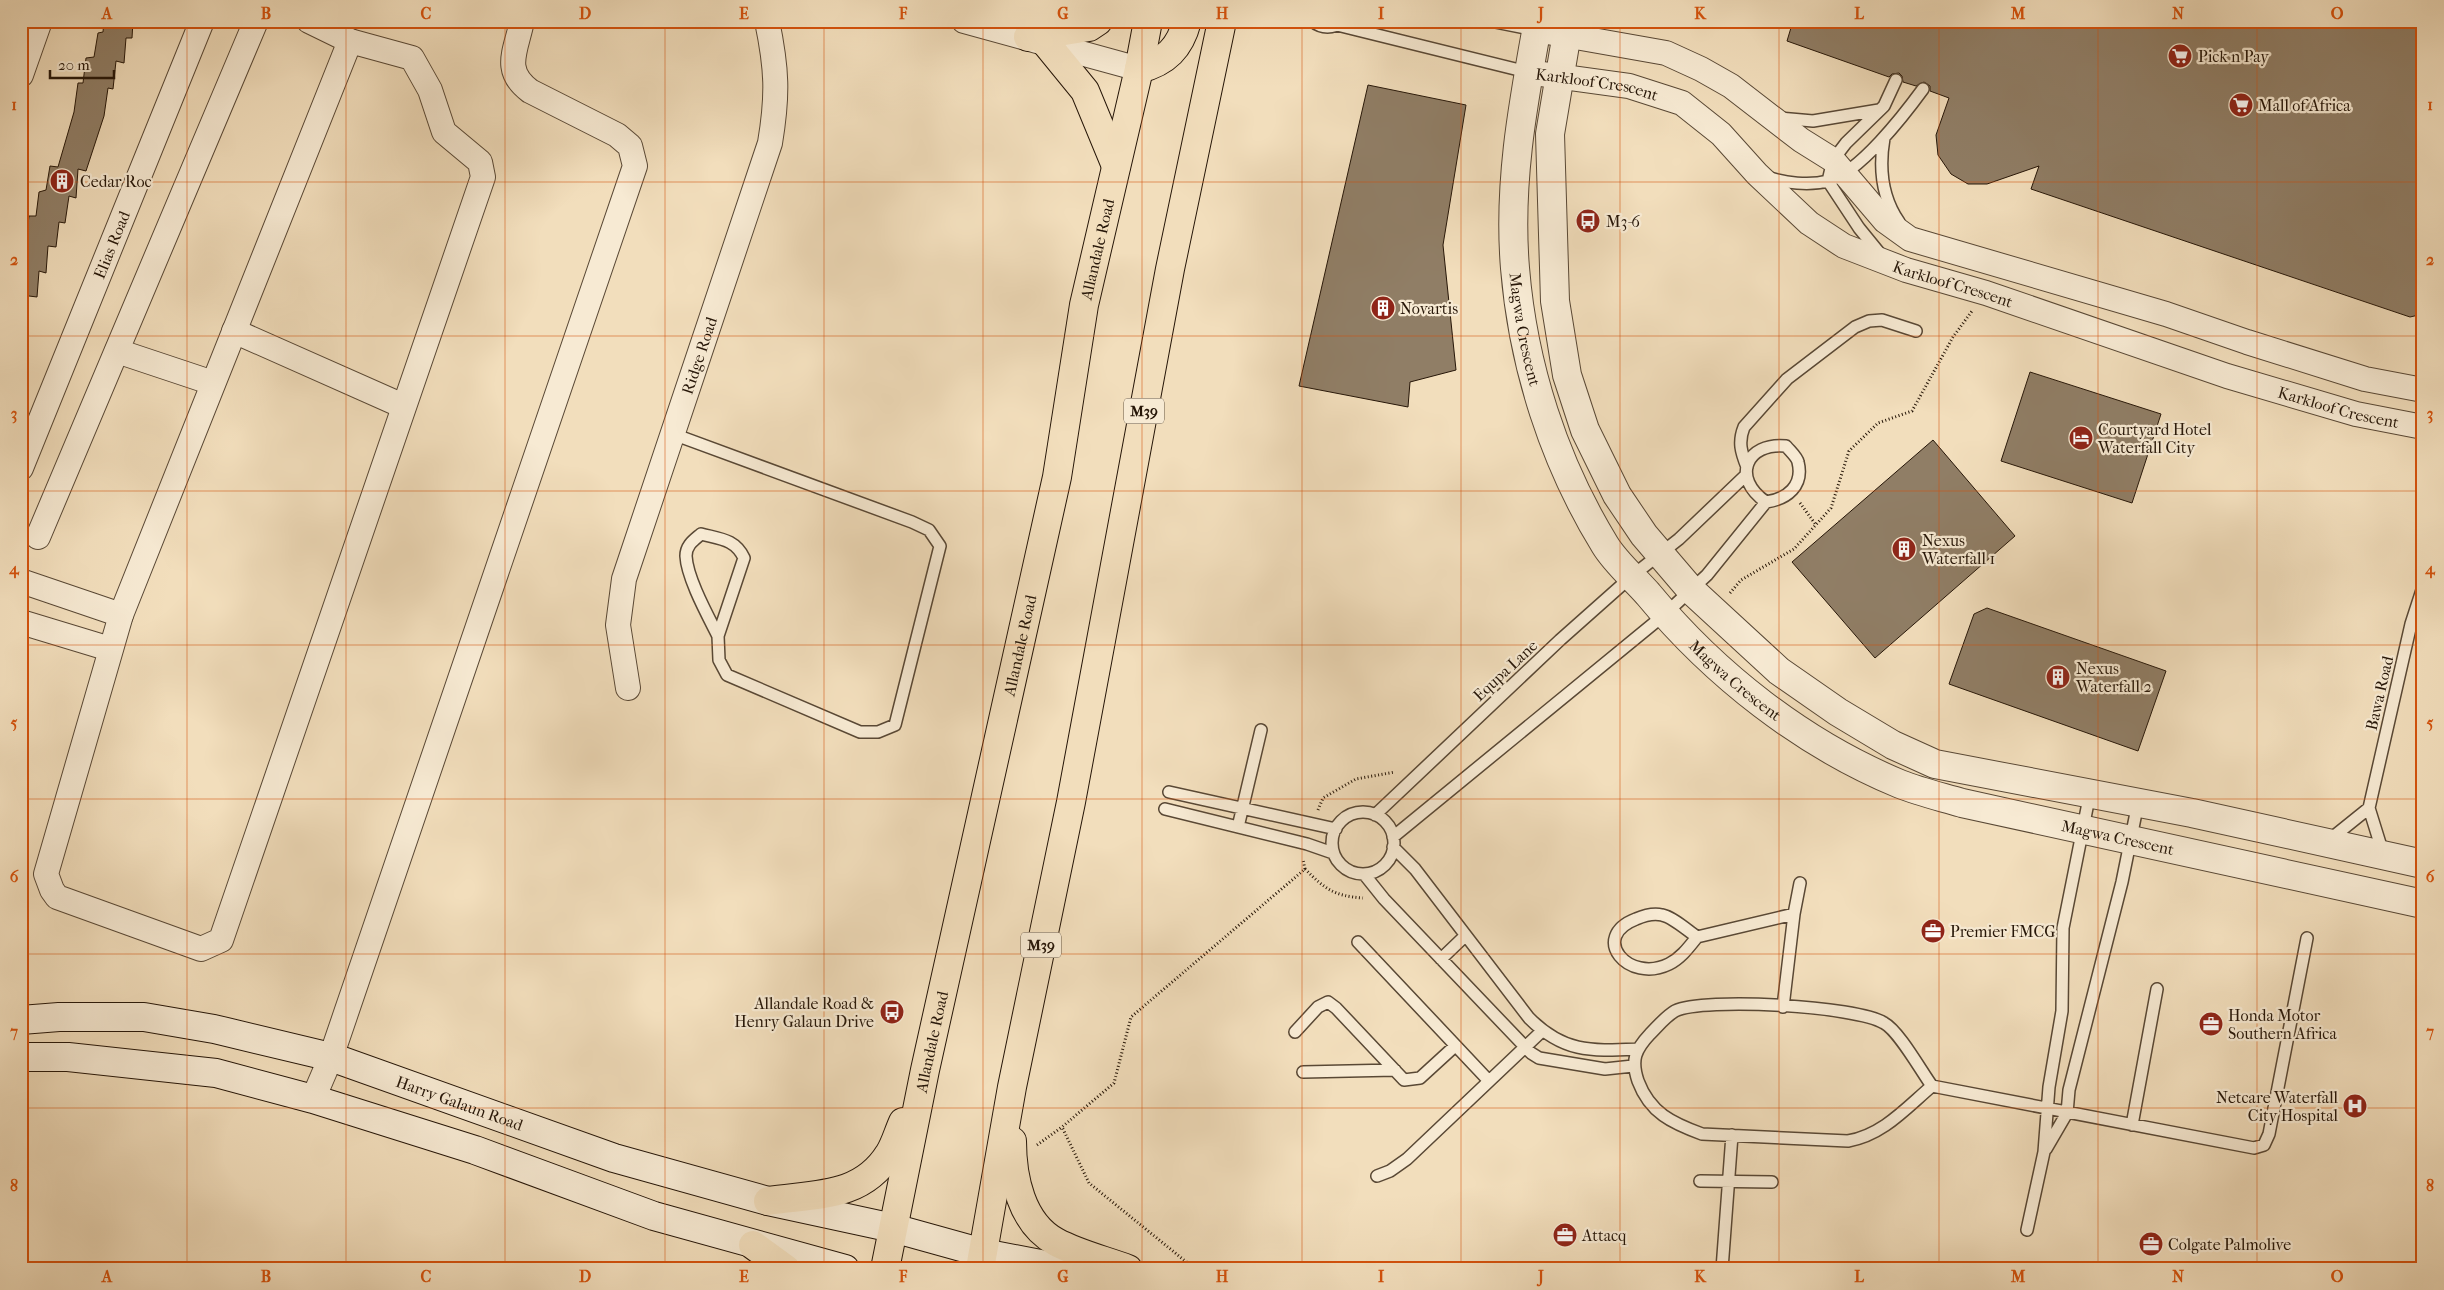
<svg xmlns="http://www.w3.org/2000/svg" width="2444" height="1290" font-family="'IM FELL French Canon',serif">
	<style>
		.building { fill: #907e66; stroke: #261608 }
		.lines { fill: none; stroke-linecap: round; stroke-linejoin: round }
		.service-casing { stroke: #594835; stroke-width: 14 }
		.minor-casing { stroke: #594835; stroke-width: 26 }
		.tertiary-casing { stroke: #594835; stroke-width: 30 }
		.secondary-casing { stroke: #261608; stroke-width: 30 }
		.primary-casing { stroke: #261608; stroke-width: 30 }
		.path { stroke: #261608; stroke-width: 3; stroke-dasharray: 1 2.5; stroke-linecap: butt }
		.service { stroke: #f7ead3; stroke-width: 11 }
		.minor { stroke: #f7ead3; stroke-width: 24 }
		.tertiary { stroke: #f7ead3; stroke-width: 28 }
		.secondary { stroke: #f7ead3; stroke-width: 28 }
		.primary { stroke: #f2debc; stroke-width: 28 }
		.grid { fill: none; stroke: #d5520c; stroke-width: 1; stroke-opacity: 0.55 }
		.labels { text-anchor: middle; stroke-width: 4.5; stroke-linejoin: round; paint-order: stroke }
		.shield { fill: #f7ead3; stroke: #655645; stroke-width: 1 }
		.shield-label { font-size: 15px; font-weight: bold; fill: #261608 }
		.poi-label { font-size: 16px; fill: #261608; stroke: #f7ead3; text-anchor: start }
		.street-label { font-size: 16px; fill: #261608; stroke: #f7ead3 }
		.neatline { fill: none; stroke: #d5520c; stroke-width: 2 }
		.grid-label { font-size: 16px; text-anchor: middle; font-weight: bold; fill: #d5520c }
	</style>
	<rect width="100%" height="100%" fill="#f2debc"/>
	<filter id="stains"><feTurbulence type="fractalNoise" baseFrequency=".004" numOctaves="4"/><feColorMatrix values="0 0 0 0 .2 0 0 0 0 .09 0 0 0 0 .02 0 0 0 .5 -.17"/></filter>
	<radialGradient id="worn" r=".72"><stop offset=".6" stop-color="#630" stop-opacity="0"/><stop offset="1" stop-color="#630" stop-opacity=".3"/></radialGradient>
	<path class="building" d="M104 21H133L132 38H126L124 63 116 61 113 89 108 88 104 116 86 171 78 169 76 198 69 196 65 223 59 222 56 247 48 246 46 273 39 271 37 297 21 295V240H26L29 216H36L39 192 46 190 50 166 58 167 74 112 78 83H83L86 58 94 57 98 33 103 32Z
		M1793 21H2423V314L2410 317 2031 189 2039 166 1987 184H1968L1951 174 1938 155 1936 135 1949 98 1930 91V86L1924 82 1916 86 1903 82 1902 76 1899 73 1892 74 1889 77 1787 41Z
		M1368 85 1466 105 1443 245 1456 370 1410 382 1408 407 1299 386Z
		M2030 372 2161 414 2132 503 2001 461Z
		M1933 440 2015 536 1875 658 1792 562Z
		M1987 608 2166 671 2138 751 1949 684 1974 614Z"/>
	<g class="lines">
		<defs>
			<path id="service" d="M1312 21C1322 29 1333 29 1343 21
				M1490 21 1536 30
				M1337 25 1527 72
				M1779 118 1813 121 1879 110
				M1884 138C1879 167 1881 196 1899 222
				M1767 177C1785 183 1809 186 1828 181 1859 173 1904 115 1923 89
				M1881 255 1859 228 1828 181 1833 160 1846 143 1884 106 1896 80
				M673 434 912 522 929 530 940 546 895 725 878 732H860L727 675 719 660 718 636 744 558C735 539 720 539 701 534 694 540 686 545 686 556 687 578 708 616 718 636
				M1747 467C1741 452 1738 442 1744 427L1787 379 1855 327 1869 321 1882 320 1916 331
				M1169 792 1336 829
				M1165 809 1307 844 1333 853
				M1332 843a31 31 0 1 1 62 0a31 31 0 1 1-62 0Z
				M1375 815 1560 640 1632 576 1679 539 1746 475
				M1238 827 1261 730
				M1393 837 1664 615 1707 575 1766 502C1787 499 1804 486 1798 462 1797 457 1790 451 1786 446 1746 442 1731 478 1766 502
				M2328 841 2369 808
				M1393 847 1415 869 1529 1018C1564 1053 1591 1051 1638 1049
				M2383 853 2369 808 2411 624 2423 587
				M1364 874 1384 899 1531 1053 1539 1058 1605 1069 1633 1066
				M1697 937C1689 947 1681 958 1669 964 1628 984 1589 937 1636 919 1643 916 1654 913 1662 915 1673 917 1688 931 1697 937L1794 914
				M1358 942 1489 1081
				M1441 959 1465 936
				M1783 1007 1794 914 1800 883
				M1295 1032 1318 1007 1328 1002 1336 1008 1404 1080 1420 1078 1455 1046
				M1303 1072 1395 1070
				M1932 1086C1906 1108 1883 1135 1848 1141L1702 1134C1672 1123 1650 1113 1638 1081 1631 1060 1635 1050 1650 1034 1658 1026 1665 1017 1675 1011 1704 997 1857 1006 1884 1023 1899 1031 1921 1071 1932 1086L2254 1148 2264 1145 2269 1134 2307 938
				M2132 1125 2157 989
				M2046 1149 2067 1113 2069 1090 2122 882 2138 803
				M1377 1176 1390 1171 1407 1159 1542 1031
				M1700 1181 1772 1182
				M2027 1230 2044 1152 2049 1087 2062 1011 2063 928 2090 793
				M1722 1269 1732 1135"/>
			<g id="minor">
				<path d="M309 21 350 41"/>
				<path d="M964 21 1139 69"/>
				<path d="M1536 30 1666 53 1701 69 1731 86 1801 140 1833 160 1885 221 1910 239 2166 314 2247 342 2365 379 2423 390"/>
				<path d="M350 41 412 58 430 90 444 132 480 162 483 177 221 940 201 949 57 897 52 890 46 874 121 615Z"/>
				<path id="s1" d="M1527 72 1629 86 1682 103 1721 134 1757 174 1809 223 1844 246 1906 270 1986 293 2227 376 2356 414 2423 427"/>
				<path d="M21 75 40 21"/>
				<path d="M234 331 403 406"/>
				<path d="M117 351 213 383"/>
				<path id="s2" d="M21 468 202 21"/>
				<path d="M38 537 256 21"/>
				<path d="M21 581 121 615"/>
				<path d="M21 622 110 649"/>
				<path id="s3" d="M628 688 618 625 624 579 770 143C778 95 777 69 767 21"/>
				<path d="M313 1099 331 1057 345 1016 635 166 630 146 617 135 530 91C502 70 516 51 522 21"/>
			</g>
			<g id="tertiary">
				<path id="s4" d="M1538 21C1523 104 1508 183 1515 268 1523 366 1554 462 1605 545 1616 563 1634 578 1648 594 1715 675 1803 744 1900 784 1920 792 1942 797 1962 803L2423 904"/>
				<path d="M1569 21 1550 134 1555 301 1567 375 1585 430 1617 495 1644 535 1691 590 1779 671 1838 712 1893 745 1935 764 2192 813 2423 864"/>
			</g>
			<g id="secondary">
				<path id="s5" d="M21 1020 59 1017H144L214 1029 331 1057 614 1158 768 1201 893 1228 983 1253 1066 1269"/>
				<path d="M21 1057H68L216 1073 313 1099 475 1150 654 1216 845 1269"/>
			</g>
			<g id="primary">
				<path d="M1028 37 1089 27 1098 21"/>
				<path d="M1045 42 1085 91 1116 166"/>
				<path d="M1139 69C1166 62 1180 48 1187 21"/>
				<path d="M1012 1141C1012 1177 1021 1223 1056 1242 1078 1254 1104 1260 1128 1269"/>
				<path d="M768 1201C813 1194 861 1199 889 1154 895 1145 898 1133 903 1122"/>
				<path d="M753 1245 786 1269"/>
				<path id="s6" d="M885 1269 925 1070 1057 477 1084 305 1139 69 1148 21"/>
				<path d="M980 1269 1012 1087 1071 802 1170 269 1222 21"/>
			</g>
		</defs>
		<use href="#service" class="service-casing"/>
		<use href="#minor" class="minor-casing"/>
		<use href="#tertiary" class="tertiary-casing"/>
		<use href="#secondary" class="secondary-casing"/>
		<use href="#primary" class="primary-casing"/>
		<path class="path" d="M1800 503 1816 525
			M1730 593 1741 580 1794 549 1831 508 1849 451 1878 423 1912 411 1953 337 1972 311
			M1318 810 1323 798 1356 779 1395 772
			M1305 869C1325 889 1334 896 1363 898
			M1037 1145 1062 1127
			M1195 1269 1089 1183 1062 1127 1114 1083 1131 1017 1305 869 1303 860"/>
		<use href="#service" class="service"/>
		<use href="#minor" class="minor"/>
		<use href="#tertiary" class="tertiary"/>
		<use href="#secondary" class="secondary"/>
		<use href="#primary" class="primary"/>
	</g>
	<path class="grid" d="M187 21V1269M346 21V1269M505 21V1269M665 21V1269M824 21V1269M983 21V1269M1142 21V1269M1302 21V1269M1461 21V1269M1620 21V1269M1779 21V1269M1939 21V1269M2098 21V1269M2257 21V1269M21 182H2423M21 336H2423M21 491H2423M21 645H2423M21 799H2423M21 954H2423M21 1108H2423"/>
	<defs>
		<symbol id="supermarket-disc" viewBox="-11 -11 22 22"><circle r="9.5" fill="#8f2418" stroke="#f7ead3"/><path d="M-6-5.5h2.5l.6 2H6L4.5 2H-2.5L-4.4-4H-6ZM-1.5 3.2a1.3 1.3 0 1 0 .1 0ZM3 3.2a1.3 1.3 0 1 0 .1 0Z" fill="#fff"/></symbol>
		<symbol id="building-disc" viewBox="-11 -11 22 22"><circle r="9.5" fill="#8f2418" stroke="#f7ead3"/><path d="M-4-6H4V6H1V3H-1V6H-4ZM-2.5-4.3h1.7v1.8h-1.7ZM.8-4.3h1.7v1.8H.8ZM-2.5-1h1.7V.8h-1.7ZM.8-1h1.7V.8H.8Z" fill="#fff"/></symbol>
		<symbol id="bus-disc" viewBox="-11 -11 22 22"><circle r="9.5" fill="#8f2418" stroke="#f7ead3"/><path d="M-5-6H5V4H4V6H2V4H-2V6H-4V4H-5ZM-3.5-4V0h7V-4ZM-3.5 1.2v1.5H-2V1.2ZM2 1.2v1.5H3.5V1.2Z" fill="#fff"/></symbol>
		<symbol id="hotel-disc" viewBox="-11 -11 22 22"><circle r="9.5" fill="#8f2418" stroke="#f7ead3"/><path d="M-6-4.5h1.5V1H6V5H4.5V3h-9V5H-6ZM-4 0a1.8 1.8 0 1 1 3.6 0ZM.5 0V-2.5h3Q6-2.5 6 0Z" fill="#fff"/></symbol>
		<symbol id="office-disc" viewBox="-11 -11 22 22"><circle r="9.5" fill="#8f2418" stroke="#f7ead3"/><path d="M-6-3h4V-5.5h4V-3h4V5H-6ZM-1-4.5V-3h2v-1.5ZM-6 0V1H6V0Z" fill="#fff"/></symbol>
		<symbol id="hospital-disc" viewBox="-11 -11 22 22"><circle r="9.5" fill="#8f2418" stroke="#f7ead3"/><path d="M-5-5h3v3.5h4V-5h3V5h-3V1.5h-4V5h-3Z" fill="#fff"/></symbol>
	</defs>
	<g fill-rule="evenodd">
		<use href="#supermarket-disc" x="2166" y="42" width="28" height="28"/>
		<use href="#supermarket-disc" x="2227" y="91" width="28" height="28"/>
		<use href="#building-disc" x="48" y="167" width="28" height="28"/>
		<use href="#bus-disc" x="1574" y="207" width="28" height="28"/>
		<use href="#building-disc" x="1369" y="294" width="28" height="28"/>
		<use href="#hotel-disc" x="2067" y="424" width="28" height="28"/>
		<use href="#building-disc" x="1890" y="535" width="28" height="28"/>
		<use href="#building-disc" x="2044" y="663" width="28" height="28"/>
		<use href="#office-disc" x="1919" y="917" width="28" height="28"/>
		<use href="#bus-disc" x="878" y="998" width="28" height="28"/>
		<use href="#office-disc" x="2197" y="1010" width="28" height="28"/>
		<use href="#hospital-disc" x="2341" y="1092" width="28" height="28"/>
		<use href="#office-disc" x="1551" y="1221" width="28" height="28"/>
		<use href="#office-disc" x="2137" y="1230" width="28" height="28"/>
	</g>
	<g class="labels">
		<g class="shield">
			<rect x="1124" y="398.5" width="40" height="25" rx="4"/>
			<rect x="1021" y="932.5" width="40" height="25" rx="4"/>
		</g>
		<g class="shield-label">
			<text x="1144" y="416">M39</text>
			<text x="1041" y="950">M39</text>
		</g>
		<g class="poi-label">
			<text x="2198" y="62">Pick n Pay</text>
			<text x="2258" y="111">Mall of Africa</text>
			<text x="80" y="187">Cedar Roc</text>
			<text x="1606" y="227">M3-6</text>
			<text x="1400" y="314">Novartis</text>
			<text x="2098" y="435">Courtyard Hotel<tspan x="2098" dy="18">Waterfall City</tspan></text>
			<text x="1922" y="546">Nexus<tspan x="1922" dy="18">Waterfall 1</tspan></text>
			<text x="2076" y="674">Nexus<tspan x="2076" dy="18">Waterfall 2</tspan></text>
			<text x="1950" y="937">Premier FMCG</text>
			<text x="874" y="1009" text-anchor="end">Allandale Road &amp;<tspan x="874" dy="18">Henry Galaun Drive</tspan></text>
			<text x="2228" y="1021">Honda Motor<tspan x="2228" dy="18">Southern Africa</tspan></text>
			<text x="2338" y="1103" text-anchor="end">Netcare Waterfall<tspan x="2338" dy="18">City Hospital</tspan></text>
			<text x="1582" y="1241">Attacq</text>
			<text x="2168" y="1250">Colgate Palmolive</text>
		</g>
		<g class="street-label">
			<text dy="6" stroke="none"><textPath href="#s1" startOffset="71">Karkloof Crescent</textPath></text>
			<text dy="6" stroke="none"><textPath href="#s2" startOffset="241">Elias Road</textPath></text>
			<text dy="6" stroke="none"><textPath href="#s6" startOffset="1042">Allandale Road</textPath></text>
			<text dy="6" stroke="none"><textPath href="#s1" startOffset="491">Karkloof Crescent</textPath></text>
			<text dy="6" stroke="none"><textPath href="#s4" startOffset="311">Magwa Crescent</textPath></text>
			<text dy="6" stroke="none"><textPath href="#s3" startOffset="346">Ridge Road</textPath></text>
			<text dy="6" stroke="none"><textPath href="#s1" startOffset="896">Karkloof Crescent</textPath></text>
			<text dy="6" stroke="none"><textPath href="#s6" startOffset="638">Allandale Road</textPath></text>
			<text transform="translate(1505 670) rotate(-43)" y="6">Equpa Lane</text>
			<text dy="6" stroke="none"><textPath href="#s4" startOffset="731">Magwa Crescent</textPath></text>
			<text transform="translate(2379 693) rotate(-77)" y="6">Bawa Road</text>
			<text dy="6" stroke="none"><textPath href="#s4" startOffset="1151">Magwa Crescent</textPath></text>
			<text dy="6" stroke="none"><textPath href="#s6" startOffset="232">Allandale Road</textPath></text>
			<text dy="6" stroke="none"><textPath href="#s5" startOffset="451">Harry Galaun Road</textPath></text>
		</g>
	</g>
	<rect width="2444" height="1290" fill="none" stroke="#f2debc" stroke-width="55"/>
	<path d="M50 70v8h64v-8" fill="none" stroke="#261608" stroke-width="2.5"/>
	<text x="58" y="70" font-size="15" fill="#261608" stroke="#f7ead3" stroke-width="4" paint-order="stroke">20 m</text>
	<rect x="28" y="28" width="2388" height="1234" class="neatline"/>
	<g class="grid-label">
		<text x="107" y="19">A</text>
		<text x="266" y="19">B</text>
		<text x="426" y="19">C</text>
		<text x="585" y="19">D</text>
		<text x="744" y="19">E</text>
		<text x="903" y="19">F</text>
		<text x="1063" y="19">G</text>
		<text x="1222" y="19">H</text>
		<text x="1381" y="19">I</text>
		<text x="1541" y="19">J</text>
		<text x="1700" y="19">K</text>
		<text x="1859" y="19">L</text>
		<text x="2018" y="19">M</text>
		<text x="2178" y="19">N</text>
		<text x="2337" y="19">O</text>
		<text x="14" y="110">1</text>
		<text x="2430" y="110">1</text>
		<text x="14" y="265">2</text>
		<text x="2430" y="265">2</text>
		<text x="14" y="419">3</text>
		<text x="2430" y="419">3</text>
		<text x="14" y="574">4</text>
		<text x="2430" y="574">4</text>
		<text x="14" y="728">5</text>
		<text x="2430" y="728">5</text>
		<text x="14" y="882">6</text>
		<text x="2430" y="882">6</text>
		<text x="14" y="1037">7</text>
		<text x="2430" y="1037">7</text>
		<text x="14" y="1191">8</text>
		<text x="2430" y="1191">8</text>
		<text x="107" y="1282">A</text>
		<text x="266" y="1282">B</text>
		<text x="426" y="1282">C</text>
		<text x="585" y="1282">D</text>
		<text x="744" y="1282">E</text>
		<text x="903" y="1282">F</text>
		<text x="1063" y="1282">G</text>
		<text x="1222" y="1282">H</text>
		<text x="1381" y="1282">I</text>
		<text x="1541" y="1282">J</text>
		<text x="1700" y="1282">K</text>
		<text x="1859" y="1282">L</text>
		<text x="2018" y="1282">M</text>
		<text x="2178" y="1282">N</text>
		<text x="2337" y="1282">O</text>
	</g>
	<rect width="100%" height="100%" filter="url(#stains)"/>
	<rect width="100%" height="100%" fill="url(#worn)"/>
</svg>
